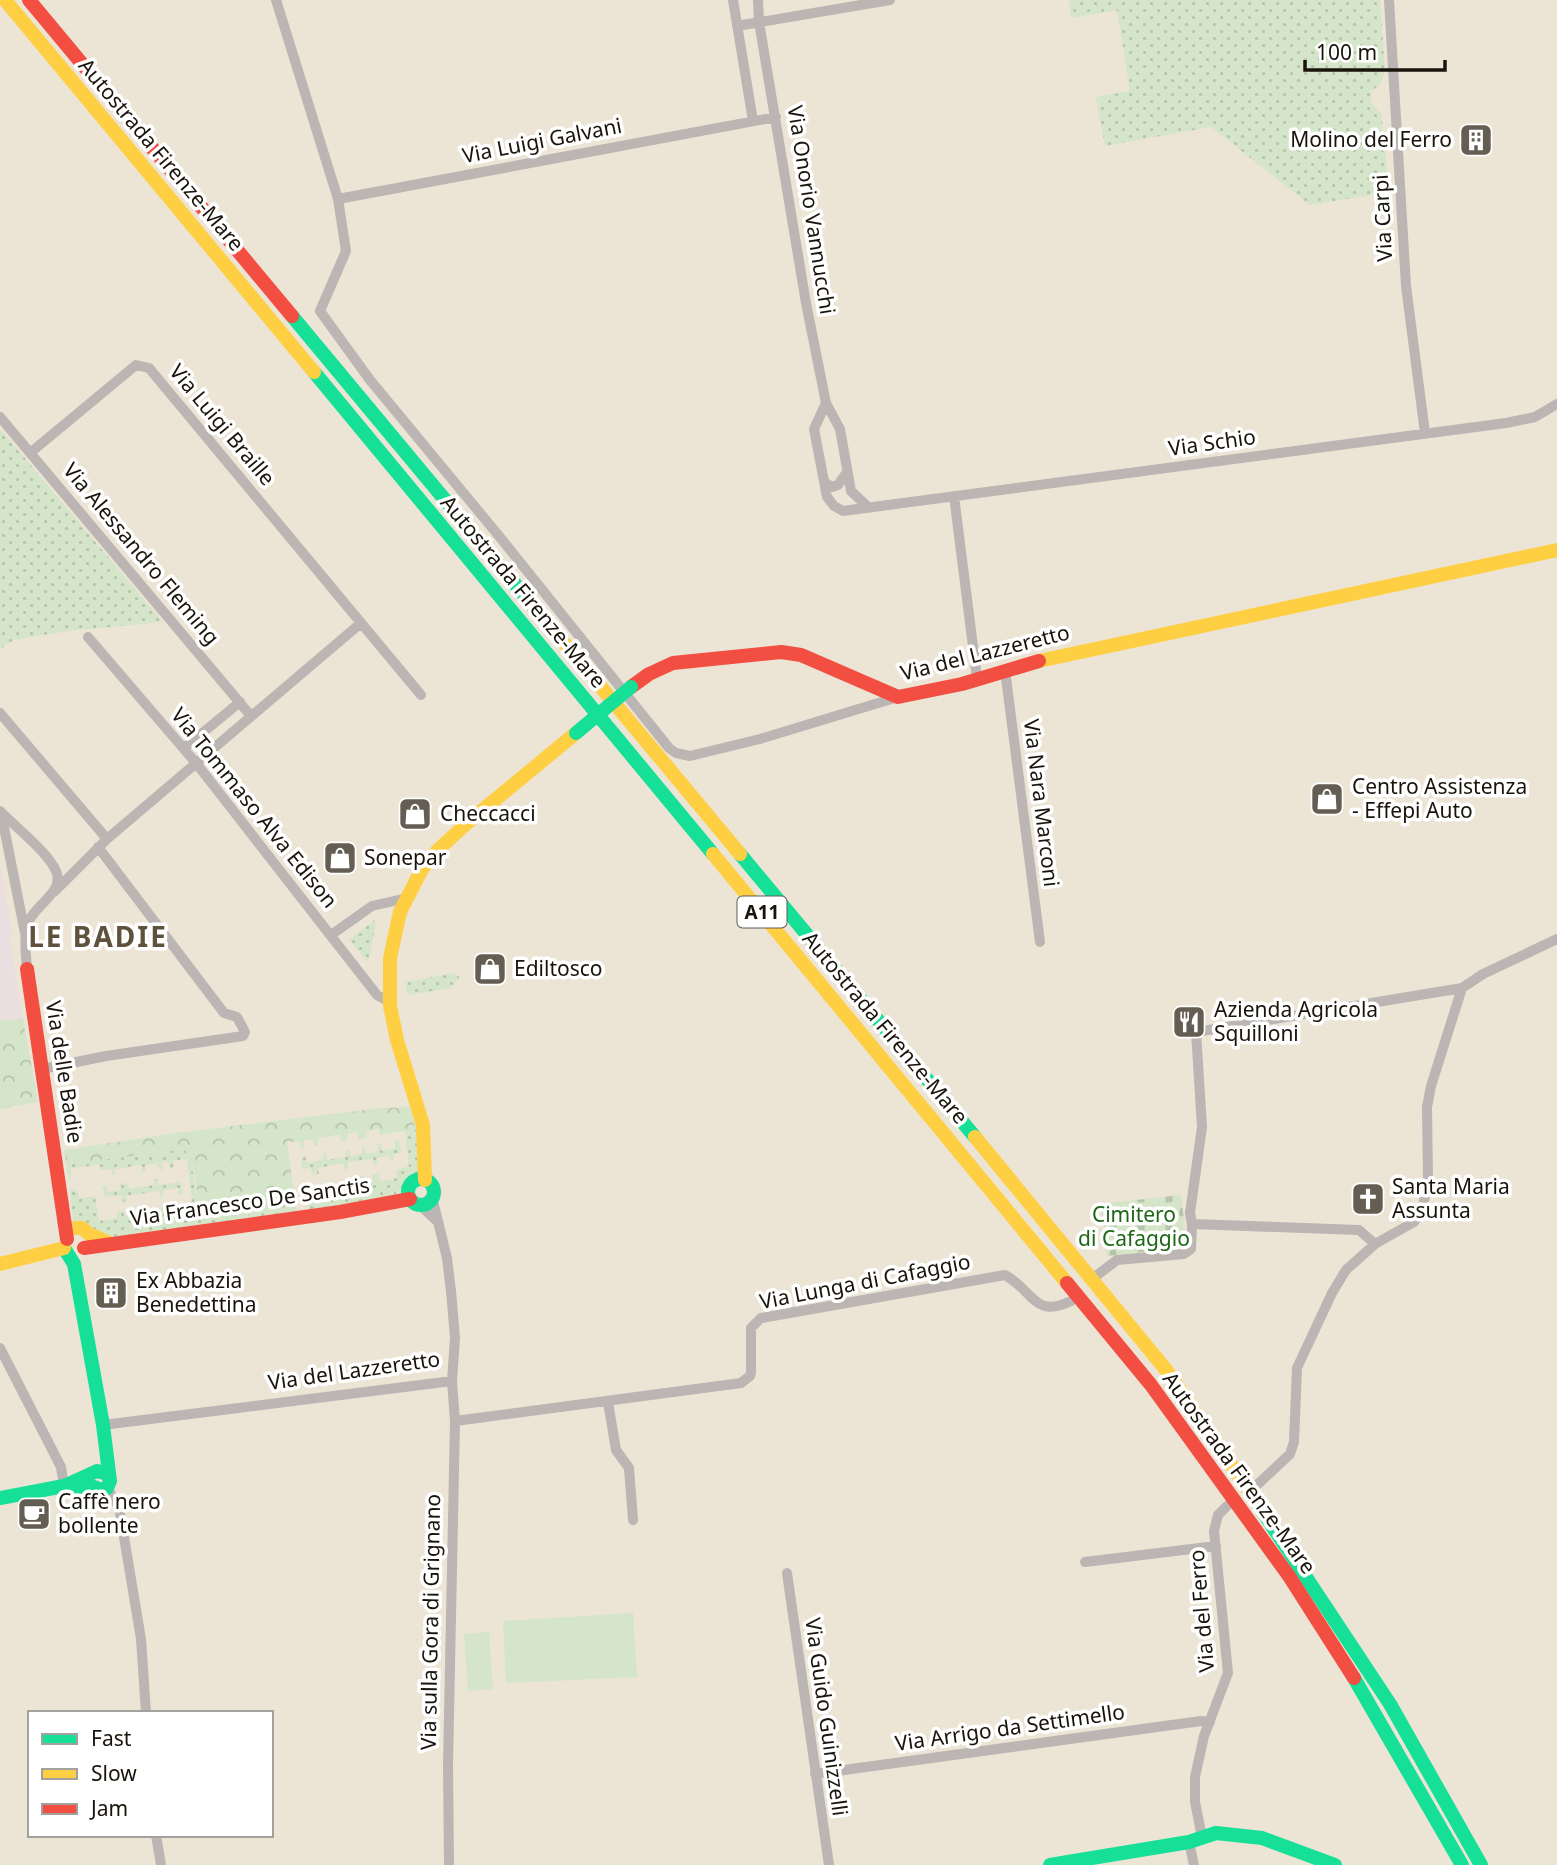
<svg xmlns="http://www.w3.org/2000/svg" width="1557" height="1865" font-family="'Noto Sans',sans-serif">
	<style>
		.education { fill: #eadee1 }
		.grass { fill: url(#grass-dots) }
		.forest { fill: url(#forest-crowns) }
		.cemetery { fill: url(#cemetery-stones) }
		.garden { fill: #d5e5c9 }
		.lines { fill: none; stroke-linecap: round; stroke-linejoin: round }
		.street { stroke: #bbb5b3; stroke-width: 10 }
		.fast { stroke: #16e098; stroke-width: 14 }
		.slow { stroke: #ffcf43; stroke-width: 14 }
		.jam { stroke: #f24e42; stroke-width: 14 }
		.fast-bridge { stroke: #16e098; stroke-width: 14 }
		.labels { text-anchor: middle; stroke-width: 7; stroke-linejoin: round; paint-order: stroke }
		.shield { fill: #fff; stroke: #5e5a54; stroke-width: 2 }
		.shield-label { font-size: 19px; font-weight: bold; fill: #19140b }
		.poi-label { font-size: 21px; fill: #19140b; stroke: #fff; text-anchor: start }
		.street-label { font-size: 21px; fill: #19140b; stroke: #fff }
		.park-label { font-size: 21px; fill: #1c6615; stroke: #fff }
		.district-label { font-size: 28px; font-weight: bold; letter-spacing: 2px; fill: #5e523c; stroke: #fff }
	</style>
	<defs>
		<pattern id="grass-dots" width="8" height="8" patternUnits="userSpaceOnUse" patternTransform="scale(1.75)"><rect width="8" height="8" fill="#d5e5c9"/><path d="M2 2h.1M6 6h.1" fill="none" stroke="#b6c4ab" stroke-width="1.8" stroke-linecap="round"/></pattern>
		<pattern id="forest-crowns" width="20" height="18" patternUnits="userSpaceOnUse" patternTransform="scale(1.75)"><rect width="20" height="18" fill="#d5e5c9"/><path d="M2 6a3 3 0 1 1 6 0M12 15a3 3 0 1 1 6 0" fill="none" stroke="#b6c4ab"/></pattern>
		<pattern id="cemetery-stones" width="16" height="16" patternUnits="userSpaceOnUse" patternTransform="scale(1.75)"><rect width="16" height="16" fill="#d5e5c9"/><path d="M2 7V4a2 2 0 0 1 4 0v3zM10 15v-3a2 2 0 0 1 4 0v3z" fill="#b6c4ab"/></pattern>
	</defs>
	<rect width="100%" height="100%" fill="#ece4d5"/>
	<path class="education" d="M0 865 12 932 9 938 23 1018 0 1021Z"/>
	<path class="grass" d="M1069 0H1380L1385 71 1380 84 1371 92V103L1381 113 1389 192 1310 205 1211 127 1105 146 1096 97 1130 91 1117 10 1071 18Z
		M0 431H2L163 622 67 631 14 640 0 649Z
		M374 920 376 924 368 962 349 940Z
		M454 973 460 978 450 988 408 995 405 982Z
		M414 1106C418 1122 426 1161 417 1175 412 1180 406 1186 401 1192L399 1190 396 1193 397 1196 310 1212 307 1205 304 1184H308L309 1191 324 1189V1183L327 1182 329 1189 350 1185V1178H353L355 1184 361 1183 360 1176H364L366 1183 373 1182 372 1175 379 1173 380 1181 397 1178 396 1170 409 1166 405 1131 415 1128 411 1107Z
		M399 1140 401 1153 393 1154 394 1161 391 1162 389 1155 377 1158 378 1165H374L373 1159 348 1162V1169L345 1170 343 1163 318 1168 319 1174 312 1175 311 1168 301 1169 302 1157 305 1156 307 1163 323 1160V1154L326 1153 327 1160 346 1157 345 1150H349L350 1156 362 1154V1147H364L366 1154 378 1151V1144H381L382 1151 395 1148V1141Z
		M183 1149 191 1155C193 1168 194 1195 201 1205 215 1228 273 1210 296 1207L297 1213 111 1238 73 1220 70 1189 78 1191 79 1199 95 1196 99 1221 117 1218V1212L124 1211 125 1217 137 1215 136 1209 140 1208 141 1215 161 1212V1206L168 1205 169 1211 188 1209V1202L192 1201 187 1159 173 1161 174 1168H170L169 1162H162L163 1169 160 1170 158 1163 145 1165 146 1172H142L141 1165 115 1169V1175H112L111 1169 100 1170 99 1165 71 1168V1179H69L66 1161 74 1163Z
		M154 1179H157L158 1185 181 1182 183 1194 179 1195 178 1188 163 1190V1197H160L159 1191 126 1196 127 1202 123 1203 122 1195 105 1197 102 1186 106 1185 108 1192 121 1190 120 1184 128 1183 129 1189 154 1185Z"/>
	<path class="forest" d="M23 1018 38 1102 0 1109V1021Z
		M411 1107 415 1129 380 1135 379 1129 366 1131 367 1138 358 1139 357 1132 347 1134V1141L341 1142 340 1135 318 1138V1146H315L313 1139 304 1140V1148H301L300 1141 287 1142 296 1207C276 1210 235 1220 217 1217 208 1215 203 1210 199 1203L191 1155 187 1151 180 1150 74 1163 66 1161 64 1150 176 1133 381 1108Z"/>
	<path class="cemetery" d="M1181 1195 1187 1247 1107 1256 1104 1236H1101L1100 1229 1104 1228 1101 1204Z"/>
	<path class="garden" d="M633 1613 637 1677 506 1683 503 1621Z
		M489 1632 493 1689 468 1691 464 1634Z"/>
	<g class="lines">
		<path class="street" d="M276 0 338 199 346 251 320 311 370 380 499 536 669 748 676 753 690 756 760 739 898 697
			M733 0 753 121
			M758 0 759 22 806 303 826 403 840 429 851 491 869 508
			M1389 0 1406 286 1425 433
			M737 26 890 0
			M338 199 776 117
			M826 403 814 429 827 497 834 506 843 511 1506 423 1535 417 1557 404
			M0 417 251 716
			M30 453 136 365 149 368 421 695
			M824 482 832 487 838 485 847 472
			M954 496 977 678
			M88 637 196 763 377 995 389 1002
			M1005 670 1040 942
			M0 713 107 839
			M184 748 240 702
			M0 811C14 826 48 852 56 871 65 892 36 904 29 921 23 935 26 954 27 969
			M1 812 25 933
			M54 892 107 839 361 623
			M331 935 372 906 407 898
			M42 1069 106 1056 243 1036 245 1032 237 1017 224 1013 98 847
			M432 1197 447 1258 451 1291 455 1338 452 1381 455 1421 448 1764 449 1865
			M420 1205 437 1221
			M1192 1224 1359 1230 1375 1244
			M1096 1276 1117 1260 1184 1254 1191 1249 1192 1224 1190 1213 1202 1127 1196 1032 1462 988
			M0 1348 61 1467 64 1486
			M608 1402 616 1450 629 1468 633 1520
			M455 1421 741 1383 750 1376 751 1372V1328L761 1318 1005 1275C1034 1291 1034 1319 1071 1301
			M103 1425 452 1381
			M1257 1485 1290 1454 1294 1442 1297 1368 1332 1293 1346 1270 1375 1244 1414 1222 1422 1212 1428 1179 1427 1107 1431 1086 1462 988 1483 974 1557 939
			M107 1488 119 1507 141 1639 146 1713
			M1085 1562 1216 1546
			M787 1573 829 1865
			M815 1774 1201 1721 1210 1722
			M156 1835 161 1865
			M1202 1837 1195 1802V1777L1204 1736 1228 1673 1214 1531 1218 1515 1227 1506
			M1189 1842 1194 1865"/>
		<path class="fast" d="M292 316 545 620
			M314 372 713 854
			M740 854 975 1137
			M408 1192a13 13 0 1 1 26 0a13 13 0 1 1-26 0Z
			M64 1248 74 1264 103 1425 110 1481 107 1488 101 1490 94 1487 64 1486
			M1249 1491 1390 1704 1481 1865
			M0 1498 64 1486 97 1471 108 1474
			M1354 1678 1462 1865
			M1050 1865 1189 1842 1216 1833 1262 1838 1335 1865"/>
		<path class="slow" d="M5 0 314 372
			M545 620 740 854
			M1039 661 1557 550
			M713 854 1067 1283
			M975 1137 1167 1371 1249 1491
			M425 1180 423 1125 397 1040 390 1006V958L400 912 422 869 438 850 467 823 576 733
			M75 1228H82L89 1234 109 1243
			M0 1264 64 1248"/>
		<path class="jam" d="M29 0 292 316
			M631 687 649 674 673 663 781 652 801 655 898 697 962 684 1039 661
			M27 969 67 1239
			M84 1248 340 1212 410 1199
			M1067 1283 1151 1385 1289 1576 1354 1678"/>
		<path class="fast-bridge" d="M576 733 631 687"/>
	</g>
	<defs>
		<symbol id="building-square" viewBox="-11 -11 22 22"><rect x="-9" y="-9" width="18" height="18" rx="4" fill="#635d52" stroke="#fff"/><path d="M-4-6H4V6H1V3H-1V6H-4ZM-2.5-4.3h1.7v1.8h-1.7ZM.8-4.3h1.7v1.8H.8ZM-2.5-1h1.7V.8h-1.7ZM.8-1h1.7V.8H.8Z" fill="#fff"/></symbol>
		<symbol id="shop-square" viewBox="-11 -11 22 22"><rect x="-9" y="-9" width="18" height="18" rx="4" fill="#635d52" stroke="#fff"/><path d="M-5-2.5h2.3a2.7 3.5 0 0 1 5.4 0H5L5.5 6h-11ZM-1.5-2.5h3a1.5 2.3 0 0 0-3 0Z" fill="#fff"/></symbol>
		<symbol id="restaurant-square" viewBox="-11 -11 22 22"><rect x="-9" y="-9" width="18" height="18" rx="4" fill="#635d52" stroke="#fff"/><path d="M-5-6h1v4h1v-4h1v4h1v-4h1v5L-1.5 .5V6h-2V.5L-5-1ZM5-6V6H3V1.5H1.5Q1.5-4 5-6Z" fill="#fff"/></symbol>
		<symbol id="church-square" viewBox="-11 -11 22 22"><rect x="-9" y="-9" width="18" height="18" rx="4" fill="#635d52" stroke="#fff"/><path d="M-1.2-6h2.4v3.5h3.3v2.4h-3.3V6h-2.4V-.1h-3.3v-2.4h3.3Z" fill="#fff"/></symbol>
		<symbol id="cafe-square" viewBox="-11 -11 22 22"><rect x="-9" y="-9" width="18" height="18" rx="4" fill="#635d52" stroke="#fff"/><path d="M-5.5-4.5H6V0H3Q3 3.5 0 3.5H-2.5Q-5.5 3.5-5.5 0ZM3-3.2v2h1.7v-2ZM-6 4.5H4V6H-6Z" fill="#fff"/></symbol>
	</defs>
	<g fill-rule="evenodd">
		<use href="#building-square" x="1457" y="121" width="38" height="38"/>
		<use href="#shop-square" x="1308" y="780" width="38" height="38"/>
		<use href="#shop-square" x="396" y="795" width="38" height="38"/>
		<use href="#shop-square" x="321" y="839" width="38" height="38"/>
		<use href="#shop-square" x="471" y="950" width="38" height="38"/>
		<use href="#restaurant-square" x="1170" y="1003" width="38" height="38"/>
		<use href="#church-square" x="1349" y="1180" width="38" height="38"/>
		<use href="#building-square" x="92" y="1274" width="38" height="38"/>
		<use href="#cafe-square" x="15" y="1495" width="38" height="38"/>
	</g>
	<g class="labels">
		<rect class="shield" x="737.5" y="896.5" width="49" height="31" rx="5"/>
		<g class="shield-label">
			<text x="762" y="919">A11</text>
		</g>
		<g class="poi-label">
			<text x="1452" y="147" text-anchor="end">Molino del Ferro</text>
			<text x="1352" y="794">Centro Assistenza<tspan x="1352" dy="24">- Effepi Auto</tspan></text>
			<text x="440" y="821">Checcacci</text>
			<text x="364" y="865">Sonepar</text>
			<text x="514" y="976">Ediltosco</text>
			<text x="1214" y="1017">Azienda Agricola<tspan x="1214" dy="24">Squilloni</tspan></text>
			<text x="1392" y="1194">Santa Maria<tspan x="1392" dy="24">Assunta</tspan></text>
			<text x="136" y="1288">Ex Abbazia<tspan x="136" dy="24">Benedettina</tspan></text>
			<text x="58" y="1509">Caffè nero<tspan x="58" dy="24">bollente</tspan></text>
		</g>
		<g class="street-label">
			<text transform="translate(542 141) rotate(-11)" y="7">Via Luigi Galvani</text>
			<text transform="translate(161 155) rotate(50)" y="7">Autostrada Firenze-Mare</text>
			<text transform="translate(811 210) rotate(81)" y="7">Via Onorio Vannucchi</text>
			<text transform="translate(1383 218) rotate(-93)" y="7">Via Carpi</text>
			<text transform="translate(222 425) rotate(50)" y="7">Via Luigi Braille</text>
			<text transform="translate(1212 443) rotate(-8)" y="7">Via Schio</text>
			<text transform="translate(141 554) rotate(50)" y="7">Via Alessandro Fleming</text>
			<text transform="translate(523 592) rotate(50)" y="7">Autostrada Firenze-Mare</text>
			<text transform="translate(985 653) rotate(-14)" y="7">Via del Lazzeretto</text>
			<text transform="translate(1041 803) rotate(83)" y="7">Via Nara Marconi</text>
			<text transform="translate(254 808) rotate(51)" y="7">Via Tommaso Alva Edison</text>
			<text transform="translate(885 1028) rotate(50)" y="7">Autostrada Firenze-Mare</text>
			<text transform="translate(64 1072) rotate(81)" y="7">Via delle Badie</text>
			<text transform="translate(250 1202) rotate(-8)" y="7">Via Francesco De Sanctis</text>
			<text transform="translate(865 1282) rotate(-11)" y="7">Via Lunga di Cafaggio</text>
			<text transform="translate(354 1371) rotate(-8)" y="7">Via del Lazzeretto</text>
			<text transform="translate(1239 1473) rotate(54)" y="7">Autostrada Firenze-Mare</text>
			<text transform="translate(1202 1611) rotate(-95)" y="7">Via del Ferro</text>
			<text transform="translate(431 1622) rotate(-89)" y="7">Via sulla Gora di Grignano</text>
			<text transform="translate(826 1717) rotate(82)" y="7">Via Guido Guinizzelli</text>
			<text transform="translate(1010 1728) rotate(-8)" y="7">Via Arrigo da Settimello</text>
		</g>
		<g class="park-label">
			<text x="1134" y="1222">Cimitero<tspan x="1134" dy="24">di Cafaggio</tspan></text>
		</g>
		<g class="district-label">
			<text x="98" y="947">LE BADIE</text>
		</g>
	</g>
	<rect x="28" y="1711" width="245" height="126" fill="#ffffff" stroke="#a3a19d" stroke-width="2"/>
	<rect x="42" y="1734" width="35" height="10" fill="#16e098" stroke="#a3a19d" stroke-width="2"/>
	<text x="91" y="1746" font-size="21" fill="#19140b">Fast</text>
	<rect x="42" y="1769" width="35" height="10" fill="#ffcf43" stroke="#a3a19d" stroke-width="2"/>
	<text x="91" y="1781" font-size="21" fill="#19140b">Slow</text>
	<rect x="42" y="1804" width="35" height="10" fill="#f24e42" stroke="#a3a19d" stroke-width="2"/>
	<text x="91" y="1816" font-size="21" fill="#19140b">Jam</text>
	<path d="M1305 60v10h140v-10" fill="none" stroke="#19140b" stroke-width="3.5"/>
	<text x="1316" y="60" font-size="21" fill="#19140b" stroke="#ffffff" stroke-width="5" paint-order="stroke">100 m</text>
</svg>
